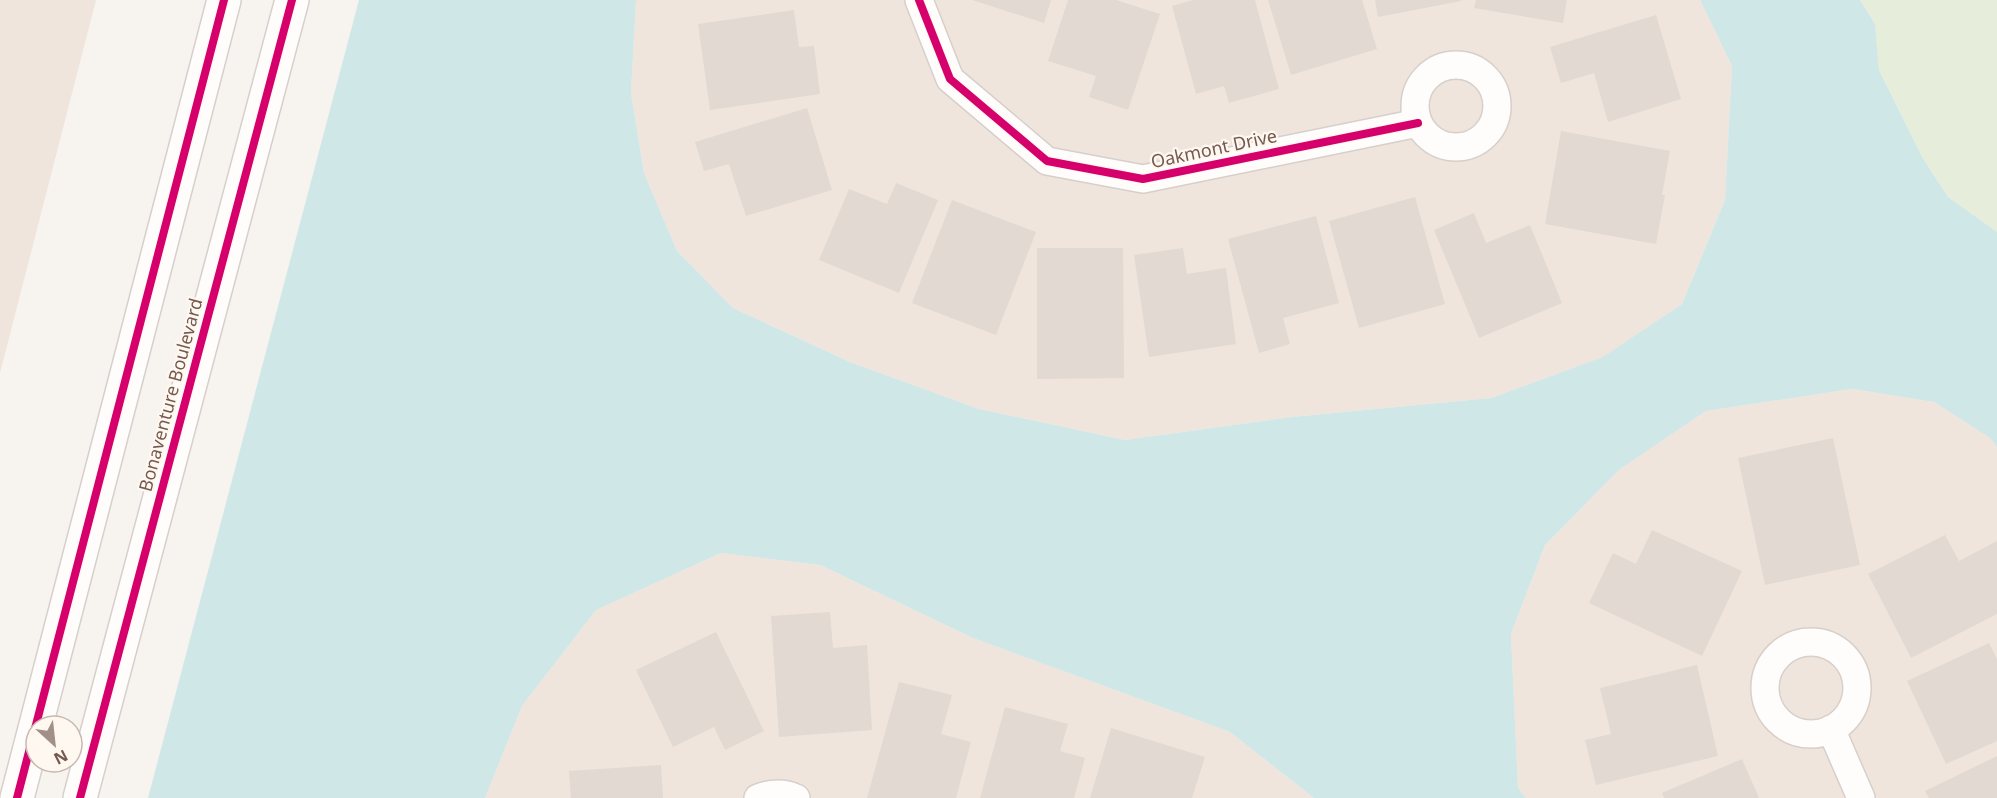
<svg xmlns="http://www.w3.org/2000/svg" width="1997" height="798" font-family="'Noto Sans',sans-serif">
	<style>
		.residential { fill: #efe5dc }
		.green { fill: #e6edda }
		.water { fill: #d0e7e7 }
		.building { fill: #e2d9d3 }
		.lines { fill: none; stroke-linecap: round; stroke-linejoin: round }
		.minor-casing { stroke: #d6cfca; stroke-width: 30 }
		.secondary-casing { stroke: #d7cfca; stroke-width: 36 }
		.minor { stroke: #fefdfc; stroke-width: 27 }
		.secondary { stroke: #fefdfc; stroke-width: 33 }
		.cycleway-casing { stroke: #fef8f1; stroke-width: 11 }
		.cycleway { stroke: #d6006c; stroke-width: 8 }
		.labels { text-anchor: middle; stroke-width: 4.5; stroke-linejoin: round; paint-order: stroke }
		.street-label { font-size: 18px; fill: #75594f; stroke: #fef8f1 }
	</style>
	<rect width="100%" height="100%" fill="#f7f3ee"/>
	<path class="residential" d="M0 0H96L0 373Z
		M636 0H1700L1732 66 1725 200 1682 304 1604 357 1491 398 1292 417 1125 440 979 409 850 362 733 308 677 251 644 173 631 93Z
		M1852 389 1934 402 1990 438 1997 447V798H1526L1518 788 1511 634 1545 545 1620 469 1706 411Z
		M721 553 820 565 973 638 1230 732 1314 798H485L522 706 596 610Z"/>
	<path class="green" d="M1860 0H1997V232L1948 197 1922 157 1879 70 1875 24Z"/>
	<path class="water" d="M359 0H636L631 93 644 173 677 251 733 308 850 362 979 409 1125 440 1292 417 1491 398 1603 357 1682 304 1725 200 1732 66 1700 0H1860L1875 24 1879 70 1922 157 1948 197 1997 232V447L1990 438 1934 402 1852 389 1706 411 1620 469 1545 545 1511 634 1518 788 1526 798H1314L1230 732 973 638 820 565 721 553 596 610 522 706 485 798H148Z"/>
	<path class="building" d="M972 0H1051L1044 23Z
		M1068 0H1116L1160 14 1128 110 1089 97 1096 76 1048 61Z
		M1193 0H1255L1279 89 1229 103 1224 86 1196 94 1172 6Z
		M1268 0H1362L1377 49 1291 75Z
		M1375 0H1461V1L1378 17Z
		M1476 0H1567L1563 23 1474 8Z
		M794 10 799 47 814 46 820 94 710 110 698 24Z
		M1656 15 1681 99 1608 122 1594 73 1561 83 1550 47Z
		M807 108 832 190 746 216 729 164 704 171 695 142Z
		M1561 131 1670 151 1662 195H1665L1656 244 1545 224Z
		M896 183 938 200 899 293 819 260 849 189 887 204Z
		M1415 197 1445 304 1359 328 1329 221Z
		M952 200 1036 232 996 335 912 303Z
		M1474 213 1486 243 1530 225 1562 303 1479 338 1434 230Z
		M1316 216 1339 303 1283 318 1290 344 1259 353 1228 239Z
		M1037 248H1123L1124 378 1037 379Z
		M1183 248 1187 274 1226 268 1236 344 1149 357 1134 255Z
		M1833 438 1860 565 1765 585 1738 458Z
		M1652 530 1742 571 1702 656 1589 603 1613 553 1636 564Z
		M1945 535 1959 561 1997 541V614L1911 658 1868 574Z
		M830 612 833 648 867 645 872 730 779 737 771 616Z
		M716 632 764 731 725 750 714 727 673 747 636 670Z
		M1989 643 1997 659V741L1946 764 1907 681Z
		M1697 665 1718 756 1596 785 1585 740 1611 734 1600 688Z
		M899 682 952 695 941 734 971 742 956 798H867Z
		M1005 707 1068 724 1060 751 1085 758 1074 798H980Z
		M1111 728 1205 757 1192 798H1090Z
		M1997 756V798H1929L1925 791Z
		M1742 759 1759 798H1664L1662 793Z
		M661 765 663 798H571L569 771Z"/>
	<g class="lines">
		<defs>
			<path id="minor" d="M919 0 950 79 1047 161 1143 179 1418 123
				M1415 106a41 41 0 1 1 82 0a41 41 0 1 1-82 0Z
				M1765 688a46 46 0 1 1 92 0a46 46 0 1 1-92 0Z
				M1831 729 1861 798
				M758 798C771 793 783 792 796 798"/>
			<path id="secondary" d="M17 798 224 0
				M80 798 292 0"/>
		</defs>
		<use href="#minor" class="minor-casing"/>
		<use href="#secondary" class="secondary-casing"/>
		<use href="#minor" class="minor"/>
		<use href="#secondary" class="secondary"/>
		<defs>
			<path id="cycleway" d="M919 0 950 79 1047 161 1143 179 1418 123
				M17 798 224 0
				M80 798 292 0"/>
		</defs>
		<use href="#cycleway" class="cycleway-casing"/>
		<use href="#cycleway" class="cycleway"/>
	</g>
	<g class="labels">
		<g class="street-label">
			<text transform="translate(1214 149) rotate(-12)" y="6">Oakmont Drive</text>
			<text transform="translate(171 395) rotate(-75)" y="6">Bonaventure Boulevard</text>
		</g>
	</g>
	<g transform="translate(54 744) rotate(153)"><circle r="28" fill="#fef8f1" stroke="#c7b8b0" stroke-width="1.5"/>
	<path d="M0-4.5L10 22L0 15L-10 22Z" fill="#a28f87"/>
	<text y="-9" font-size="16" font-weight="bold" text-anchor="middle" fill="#75594f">N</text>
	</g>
</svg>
